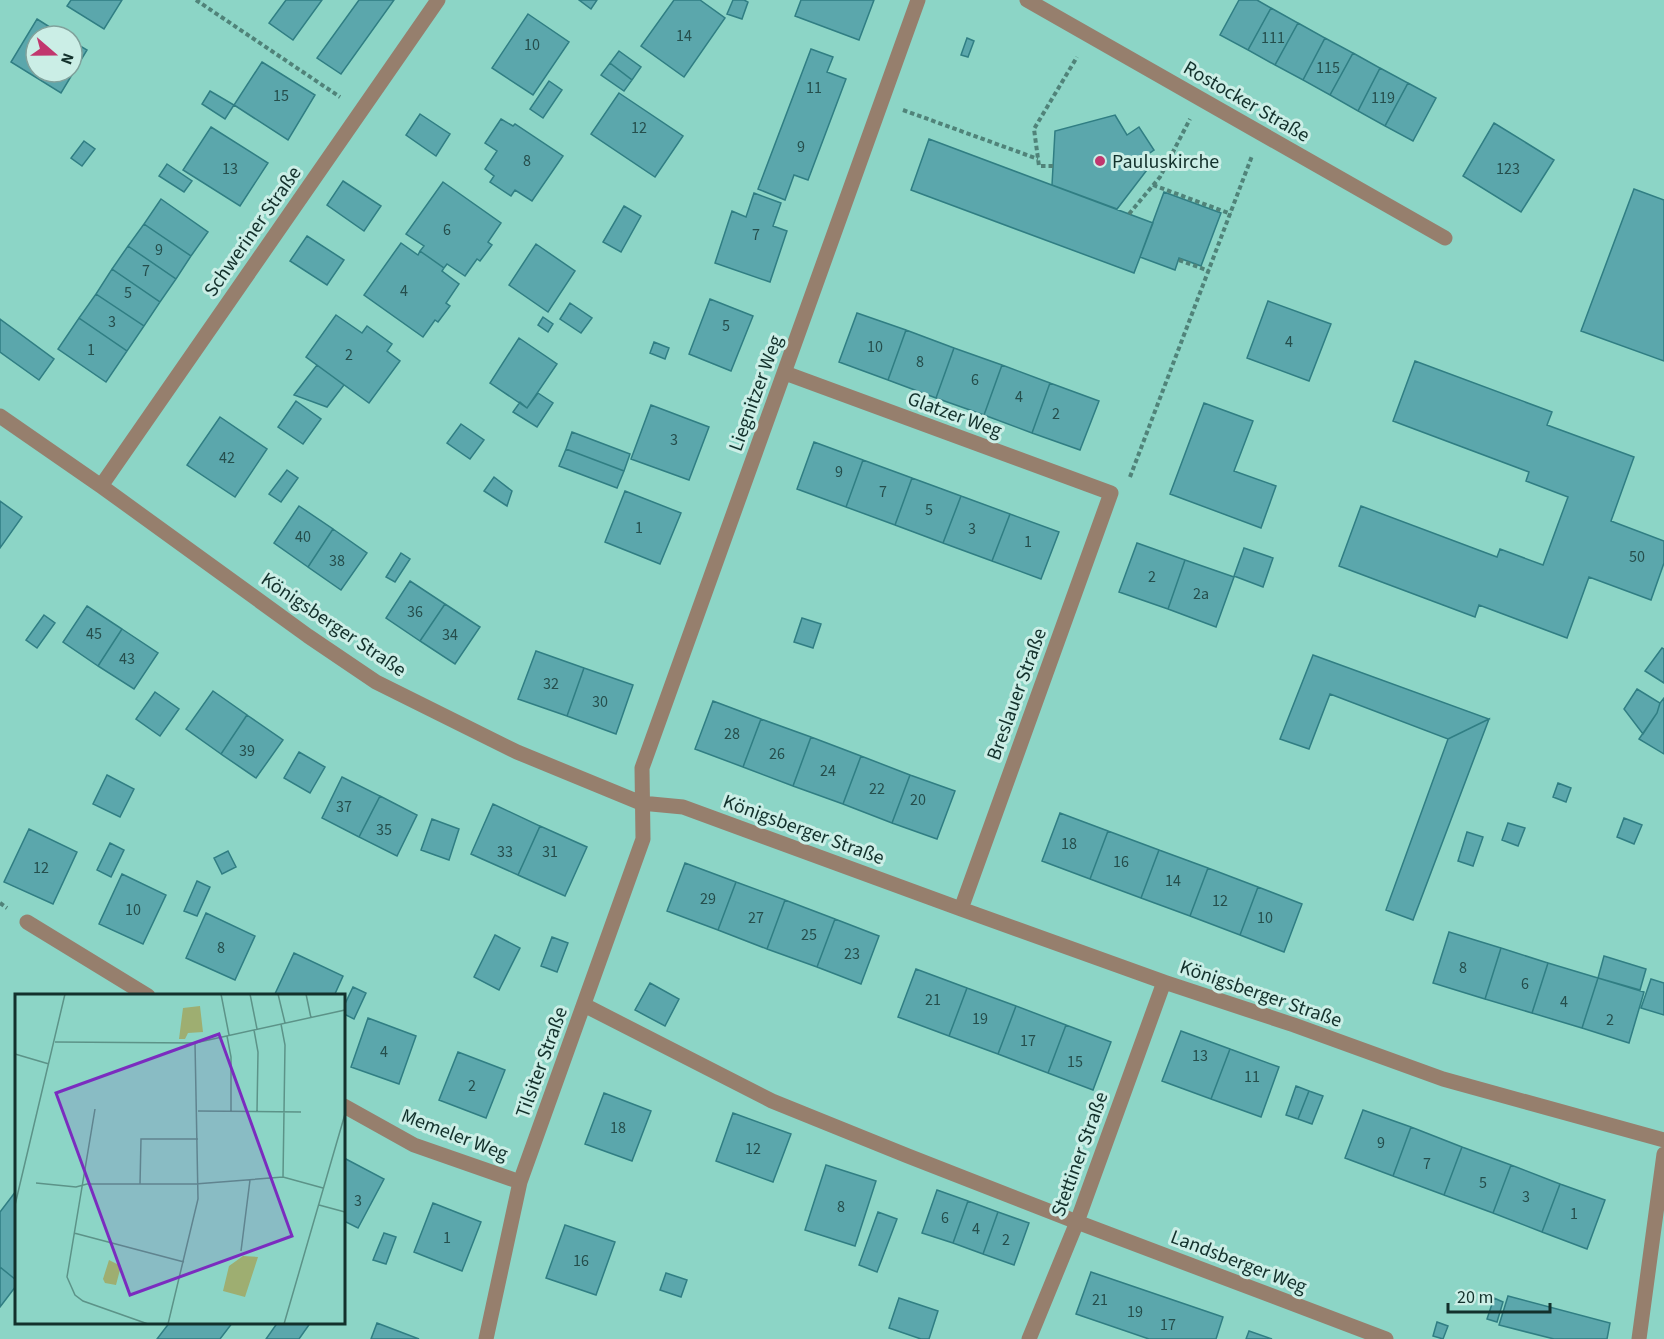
<svg xmlns="http://www.w3.org/2000/svg" width="1664" height="1339" font-family="'Source Sans 3',sans-serif">
	<style>
		.building { fill: #5ba7ac; stroke: #307e83; stroke-width: 1.5 }
		.lines { fill: none; stroke-linecap: round; stroke-linejoin: round }
		.path { stroke: #508379; stroke-width: 4; stroke-dasharray: 4.5 3; stroke-linecap: butt }
		.minor { stroke: #967f6d; stroke-width: 15 }
		.poi-dot { fill: #c1376e; stroke: #cbeee6; stroke-width: 2 }
		.labels { text-anchor: middle; stroke-width: 6; stroke-linejoin: round; paint-order: stroke }
		.number-label { font-size: 16px; fill: #254e4c }
		.street-label { font-size: 20px; fill: #13312c; stroke: #cbeee6 }
		.poi-label { font-size: 20px; fill: #13312c; stroke: #cbeee6; text-anchor: start }
		.inset-road { fill: none; stroke: #5c9388; stroke-width: 1.5 }
		.view { fill: #7b2cbf; fill-opacity: 0.15; stroke: #7b2cbf; stroke-width: 3 }
		.inset-edge { fill: none; stroke: #13312c; stroke-width: 3 }
	</style>
	<rect width="100%" height="100%" fill="#8cd5c6"/>
	<path class="building" d="M71 0H122L104 29 67 6Z
		M286 0H322L293 40 269 23Z
		M359 0H394L341 74 317 58Z
		M579 0H597L591 9Z
		M674 0H700L725 18 684 77 641 46Z
		M733 0H744L748 2 742 19 727 14Z
		M801 0H874L859 40 795 16Z
		M1239 0H1257L1271 8 1248 50 1220 35Z
		M1271 8 1298 23 1275 65 1248 50Z
		M528 14 569 42 533 95 492 68Z
		M37 19 64 36H36V72H72V41L87 50 61 93 11 62Z
		M1298 23 1325 38 1303 80 1275 65Z
		M967 38 974 41 968 57 961 55Z
		M1325 38 1353 53 1330 95 1303 80Z
		M811 49 833 57 827 72 846 79 808 180 794 175 785 200 758 189Z
		M619 51 641 67 632 80 610 63Z
		M1353 53 1380 68 1358 111 1330 95Z
		M262 62 315 95 288 140 234 105Z
		M610 63 632 80 624 91 601 75Z
		M1380 68 1408 83 1385 126 1358 111Z
		M549 81 562 90 543 118 530 109Z
		M1408 83 1436 98 1413 141 1385 126Z
		M210 91 234 105 225 119 202 104Z
		M619 93 683 136 655 177 591 134Z
		M420 114 450 134 436 156 406 135Z
		M1115 115 1127 135 1139 127 1154 150 1144 157 1150 166 1117 209 1052 185 1055 131Z
		M501 119 513 126 515 124 563 156 532 201 515 190 511 196 490 182 494 176 485 169 497 151 485 143Z
		M1494 123 1554 160 1521 212 1463 176Z
		M211 127 268 163 240 206 183 170Z
		M929 139 1153 223 1134 273 911 190Z
		M84 141 95 149 82 166 71 158Z
		M167 164 192 181 184 192 159 176Z
		M343 181 381 206 364 231 327 205Z
		M443 182 501 223 488 242 492 245 480 261 477 259 465 276 447 264 444 268 420 251 424 246 406 234Z
		M1634 189 1664 200V361L1581 331Z
		M1164 192 1221 213 1201 266 1179 258 1175 270 1140 257Z
		M754 193 781 203 773 226 787 231 770 282 715 263 732 211 746 217Z
		M161 199 208 232 191 256 144 224Z
		M624 206 641 216 621 252 603 242Z
		M144 224 191 256 176 279 128 246Z
		M307 236 344 260 327 285 290 261Z
		M401 243 418 255 420 251 444 268 442 271 459 284 446 303 450 306 438 322 435 320 423 337 364 295Z
		M536 244 575 271 548 312 509 285Z
		M128 246 176 279 160 302 112 269Z
		M112 269 160 302 144 326 96 294Z
		M96 294 144 326 127 351 79 318Z
		M710 299 753 316 731 371 689 354Z
		M1268 301 1331 324 1309 381 1247 358Z
		M570 303 592 318 581 333 560 319Z
		M857 313 906 330 888 380 839 362Z
		M336 315 362 333 367 326 392 344 387 351 400 361 369 403 306 357Z
		M543 317 553 324 548 332 538 325Z
		M79 318 127 351 106 382 58 349Z
		M0 319 54 359 39 380 0 352Z
		M906 330 954 348 936 398 888 380Z
		M519 338 557 364 527 408 490 383Z
		M654 342 669 348 665 359 650 353Z
		M954 348 1002 365 984 415 936 398Z
		M1415 361 1552 412 1547 425 1634 457 1611 521 1664 541V563L1651 600 1589 577 1567 638 1479 605 1475 617 1339 566 1361 506 1497 557 1500 549 1543 565 1568 497 1526 481 1529 472 1393 421Z
		M317 365 344 385 327 407 294 395Z
		M1002 365 1050 383 1032 433 984 415Z
		M1050 383 1099 401 1080 450 1032 433Z
		M538 393 553 403 537 427 513 412 520 402 527 408Z
		M296 401 321 419 303 444 278 427Z
		M1204 403 1253 421 1234 471 1276 486 1261 528 1170 494Z
		M651 405 709 427 689 480 631 459Z
		M220 417 267 449 235 497 187 465Z
		M461 424 484 440 470 459 447 443Z
		M572 432 630 454 624 471 566 449Z
		M814 442 863 460 846 507 797 489Z
		M566 449 624 471 617 488 559 466Z
		M863 460 912 478 895 525 846 507Z
		M287 470 298 478 281 502 269 494Z
		M494 477 512 491 507 506 484 491Z
		M912 478 961 496 943 543 895 525Z
		M625 491 681 513 660 564 605 542Z
		M961 496 1010 514 992 561 943 543Z
		M0 501 22 517 0 548Z
		M299 506 333 529 308 567 274 543Z
		M1010 514 1059 532 1041 579 992 561Z
		M333 529 367 553 341 590 308 567Z
		M1137 543 1185 560 1168 609 1119 592Z
		M1244 548 1273 558 1263 587 1234 576Z
		M401 553 410 559 395 582 386 577Z
		M1185 560 1234 577 1216 627 1168 609Z
		M410 581 445 604 420 641 386 618Z
		M445 604 480 627 455 664 420 641Z
		M87 606 122 629 98 666 63 642Z
		M44 615 55 623 37 648 26 640Z
		M802 618 821 624 813 648 794 642Z
		M122 629 158 653 134 689 98 666Z
		M1662 648 1664 649V683L1645 671Z
		M536 651 584 668 567 716 518 699Z
		M1313 655 1489 719 1448 739 1330 694 1309 749 1280 739Z
		M584 668 633 685 616 734 567 716Z
		M1637 689 1660 703 1657 713 1643 734 1624 709Z
		M213 691 247 715 221 754 186 729Z
		M155 692 179 709 160 736 136 719Z
		M1664 698V754L1639 739 1657 713 1660 703Z
		M713 701 761 719 743 767 695 749Z
		M247 715 283 740 256 778 221 754Z
		M761 719 811 737 793 786 743 767Z
		M1489 719 1413 920 1386 910 1448 739Z
		M811 737 861 756 843 804 793 786Z
		M299 752 325 767 310 793 284 778Z
		M861 756 910 775 892 823 843 804Z
		M107 775 134 789 120 817 93 804Z
		M910 775 955 791 937 839 892 823Z
		M342 777 380 796 359 837 322 818Z
		M1558 783 1571 788 1566 802 1553 797Z
		M380 796 417 815 397 856 359 837Z
		M493 804 540 826 518 875 471 854Z
		M1060 813 1108 831 1090 879 1042 861Z
		M1624 818 1642 825 1634 844 1617 837Z
		M432 819 459 829 449 860 421 850Z
		M1508 823 1525 828 1518 846 1502 840Z
		M540 826 587 847 565 896 518 875Z
		M29 829 77 852 53 904 4 882Z
		M1108 831 1159 850 1141 898 1090 879Z
		M1467 832 1483 837 1473 866 1458 861Z
		M110 843 124 850 111 877 97 870Z
		M1159 850 1208 868 1190 916 1141 898Z
		M228 851 236 867 222 874 214 858Z
		M685 863 736 882 718 930 667 911Z
		M1208 868 1258 887 1240 935 1190 916Z
		M122 874 166 895 143 944 99 924Z
		M197 881 210 887 197 916 184 911Z
		M736 882 785 900 767 949 718 930Z
		M1258 887 1302 904 1284 952 1240 935Z
		M785 900 835 919 817 967 767 949Z
		M206 913 255 936 235 980 186 958Z
		M835 919 879 936 861 984 817 967Z
		M1449 932 1501 948 1485 999 1433 983Z
		M495 935 520 948 499 990 474 977Z
		M552 937 568 943 557 972 541 966Z
		M1501 948 1548 963 1532 1013 1485 999Z
		M294 953 343 976 334 996H274Z
		M1604 956 1646 969 1640 990 1598 978Z
		M1548 963 1598 978 1582 1028 1532 1013Z
		M916 969 967 988 949 1036 898 1017Z
		M1598 978 1644 992 1629 1043 1582 1028Z
		M1651 979 1664 983V1015L1641 1008Z
		M650 983 679 999 665 1026 635 1010Z
		M353 987 366 993 354 1019 344 1014V1006Z
		M967 988 1016 1006 998 1054 949 1036Z
		M1016 1006 1066 1025 1048 1073 998 1054Z
		M368 1018 416 1036 399 1084 351 1067Z
		M1066 1025 1111 1042 1093 1090 1048 1073Z
		M1181 1031 1230 1049 1211 1099 1162 1081Z
		M1230 1049 1279 1067 1261 1117 1211 1099Z
		M458 1052 505 1070 486 1118 439 1100Z
		M1296 1086 1309 1091 1298 1119 1286 1115Z
		M1309 1091 1323 1096 1312 1124 1298 1119Z
		M604 1093 651 1111 632 1161 585 1144Z
		M1363 1110 1411 1127 1393 1176 1345 1158Z
		M733 1113 791 1134 773 1182 716 1161Z
		M1411 1127 1462 1147 1444 1195 1393 1176Z
		M1462 1147 1511 1165 1493 1213 1444 1195Z
		M344 1158 384 1179 358 1228 344 1221Z
		M826 1165 876 1181 855 1246 805 1230Z
		M1511 1165 1560 1184 1542 1232 1493 1213Z
		M1560 1184 1605 1200 1587 1249 1542 1232Z
		M937 1190 968 1201 953 1243 922 1233Z
		M16 1191V1280L0 1267V1212Z
		M968 1201 998 1212 983 1254 953 1243Z
		M433 1203 481 1222 462 1271 414 1252Z
		M878 1212 897 1219 877 1272 859 1265Z
		M998 1212 1029 1223 1014 1265 983 1254Z
		M565 1225 615 1242 596 1295 546 1278Z
		M384 1233 396 1237 386 1264 373 1260Z
		M0 1267 16 1280V1286L0 1307Z
		M1091 1272 1223 1317 1216 1339H1149L1076 1314Z
		M666 1273 687 1280 681 1297 660 1290Z
		M1508 1296 1610 1323 1607 1339H1554L1499 1325Z
		M899 1298 938 1311 929 1339H921L889 1328Z
		M1494 1298 1503 1302 1497 1322 1487 1319Z
		M170 1322H233L220 1339H157Z
		M278 1322H311L299 1339H266Z
		M1437 1322 1448 1326 1443 1339 1433 1336Z
		M377 1323 419 1339H371Z
		M1249 1331 1272 1339H1246Z"/>
	<g class="lines">
		<path class="path" d="M196 0 340 97
			M903 110 1038 159
			M1053 166H1039L1034 129 1077 57
			M1153 185 1231 214
			M1129 214 1160 177 1190 119
			M1179 260 1209 271
			M1130 477 1252 156
			M0 903 7 908"/>
		<path class="minor" d="M1027 0 1445 238
			M785 373 1111 493 961 909
			M0 416 101 486 308 636 376 682 517 752 641 803 683 807 961 909 1164 982 1294 1025 1443 1079 1664 1140
			M101 486 438 0
			M27 922 148 996
			M584 1005 772 1101 908 1156 1077 1222 1386 1339
			M344 1106 414 1145 520 1182
			M486 1339 520 1182 643 839 642 768 918 0
			M1029 1339 1077 1222 1164 982
			M1639 1339 1664 1154"/>
	</g>
	<circle class="poi-dot" cx="1100" cy="161" r="6"/>
	<g class="labels">
		<g class="number-label">
			<text x="684" y="41">14</text>
			<text x="1273" y="43">111</text>
			<text x="532" y="50">10</text>
			<text x="1328" y="73">115</text>
			<text x="814" y="93">11</text>
			<text x="281" y="101">15</text>
			<text x="1383" y="103">119</text>
			<text x="639" y="133">12</text>
			<text x="801" y="152">9</text>
			<text x="527" y="166">8</text>
			<text x="230" y="174">13</text>
			<text x="1508" y="174">123</text>
			<text x="447" y="235">6</text>
			<text x="756" y="240">7</text>
			<text x="159" y="255">9</text>
			<text x="146" y="276">7</text>
			<text x="404" y="296">4</text>
			<text x="128" y="298">5</text>
			<text x="112" y="327">3</text>
			<text x="726" y="331">5</text>
			<text x="1289" y="347">4</text>
			<text x="875" y="352">10</text>
			<text x="91" y="355">1</text>
			<text x="349" y="360">2</text>
			<text x="920" y="367">8</text>
			<text x="975" y="385">6</text>
			<text x="1019" y="402">4</text>
			<text x="1056" y="419">2</text>
			<text x="674" y="445">3</text>
			<text x="227" y="463">42</text>
			<text x="839" y="477">9</text>
			<text x="883" y="497">7</text>
			<text x="929" y="515">5</text>
			<text x="639" y="533">1</text>
			<text x="972" y="534">3</text>
			<text x="303" y="542">40</text>
			<text x="1028" y="547">1</text>
			<text x="1637" y="562">50</text>
			<text x="337" y="566">38</text>
			<text x="1152" y="582">2</text>
			<text x="1201" y="599">2a</text>
			<text x="415" y="617">36</text>
			<text x="94" y="639">45</text>
			<text x="450" y="640">34</text>
			<text x="127" y="664">43</text>
			<text x="551" y="689">32</text>
			<text x="600" y="707">30</text>
			<text x="732" y="739">28</text>
			<text x="247" y="756">39</text>
			<text x="777" y="759">26</text>
			<text x="828" y="776">24</text>
			<text x="877" y="794">22</text>
			<text x="918" y="805">20</text>
			<text x="344" y="812">37</text>
			<text x="384" y="835">35</text>
			<text x="1069" y="849">18</text>
			<text x="505" y="857">33</text>
			<text x="550" y="857">31</text>
			<text x="1121" y="867">16</text>
			<text x="41" y="873">12</text>
			<text x="1173" y="886">14</text>
			<text x="708" y="904">29</text>
			<text x="1220" y="906">12</text>
			<text x="133" y="915">10</text>
			<text x="756" y="923">27</text>
			<text x="1265" y="923">10</text>
			<text x="809" y="940">25</text>
			<text x="221" y="953">8</text>
			<text x="852" y="959">23</text>
			<text x="1463" y="973">8</text>
			<text x="1525" y="989">6</text>
			<text x="933" y="1005">21</text>
			<text x="1564" y="1007">4</text>
			<text x="980" y="1024">19</text>
			<text x="1610" y="1025">2</text>
			<text x="1028" y="1046">17</text>
			<text x="384" y="1057">4</text>
			<text x="1200" y="1061">13</text>
			<text x="1075" y="1067">15</text>
			<text x="1252" y="1082">11</text>
			<text x="472" y="1091">2</text>
			<text x="618" y="1133">18</text>
			<text x="1381" y="1148">9</text>
			<text x="753" y="1154">12</text>
			<text x="1427" y="1169">7</text>
			<text x="1483" y="1188">5</text>
			<text x="1526" y="1202">3</text>
			<text x="358" y="1206">3</text>
			<text x="841" y="1212">8</text>
			<text x="1574" y="1219">1</text>
			<text x="945" y="1223">6</text>
			<text x="976" y="1234">4</text>
			<text x="447" y="1243">1</text>
			<text x="1006" y="1245">2</text>
			<text x="581" y="1266">16</text>
			<text x="1100" y="1305">21</text>
			<text x="1135" y="1317">19</text>
			<text x="1168" y="1330">17</text>
		</g>
		<g class="street-label">
			<text transform="translate(1247 101) rotate(30)" y="7">Rostocker Straße</text>
			<text transform="translate(252 231) rotate(-55)" y="7">Schweriner Straße</text>
			<text transform="translate(755 393) rotate(-70)" y="7">Liegnitzer Weg</text>
			<text transform="translate(955 414) rotate(20)" y="7">Glatzer Weg</text>
			<text transform="translate(334 624) rotate(34)" y="7">Königsberger Straße</text>
			<text transform="translate(1016 694) rotate(-70)" y="7">Breslauer Straße</text>
			<text transform="translate(804 829) rotate(20)" y="7">Königsberger Straße</text>
			<text transform="translate(1261 993) rotate(19)" y="7">Königsberger Straße</text>
			<text transform="translate(541 1062) rotate(-70)" y="7">Tilsiter Straße</text>
			<text transform="translate(455 1134) rotate(21)" y="7">Memeler Weg</text>
			<text transform="translate(1079 1154) rotate(-70)" y="7">Stettiner Straße</text>
			<text transform="translate(1239 1261) rotate(21)" y="7">Landsberger Weg</text>
		</g>
		<g class="poi-label">
			<text x="1112" y="168">Pauluskirche</text>
		</g>
	</g>
	<g transform="translate(15 994)">
		<rect width="330" height="330" fill="#8cd5c6"/>
		<path d="M185 12 188 38 173 39 170 45H164L168 14ZM228 262 243 263 230 303 208 297 214 272ZM94 266 106 272 101 291 90 289 88 285Z" fill="#9eae71"/>
		<path class="inset-road" d="M206 0 214 41M235 0 242 35M263 0 270 29M291 0 296 24M266 30 270 51 269 118M239 36 243 58 242 118M212 42 216 63V117M40 48 180 49 330 16M0 60 34 70M80 115 52 283 60 301 68 307 133 330M183 117 286 118M268 183 269 118M21 189 61 193 72 190H180L268 183 308 194M125 190 126 145H183M0 211 50 0M304 211 330 218M59 239 169 268M226 257 235 186M153 330 183 205 180 49M269 330 330 120"/>
		<path class="view" d="M204 40 277 242 115 301 41 99Z"/>
		<rect width="330" height="330" class="inset-edge"/>
	</g>
	<g transform="translate(54 54) rotate(110)"><circle r="28" fill="#cbeee6" stroke="#81a29c" stroke-width="1.5"/>
	<path d="M0-4.5L10 22L0 15L-10 22Z" fill="#c1376e"/>
	<text y="-9" font-size="16" font-weight="bold" text-anchor="middle" fill="#13312c">N</text>
	</g>
	<path d="M1448 1303v9h102v-9" fill="none" stroke="#13312c" stroke-width="3"/>
	<text x="1457" y="1303" font-size="18" fill="#13312c" stroke="#cbeee6" stroke-width="4.5" paint-order="stroke">20 m</text>
</svg>
